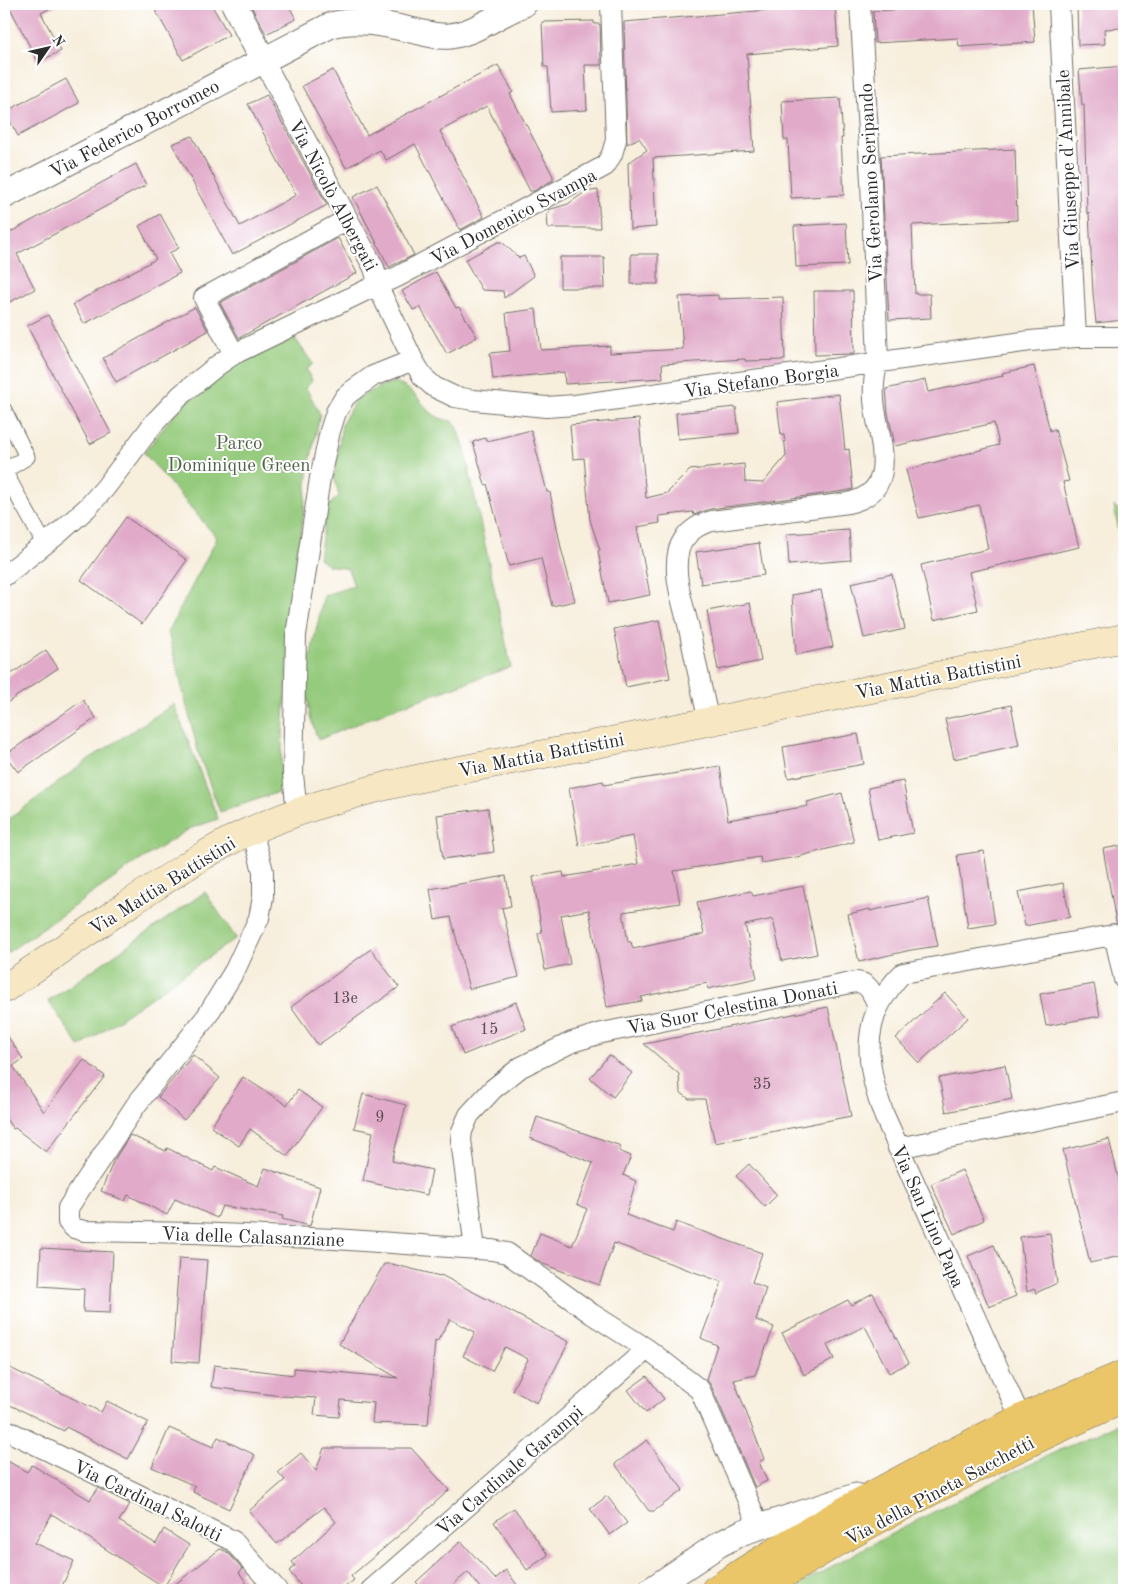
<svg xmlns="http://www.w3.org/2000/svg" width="1128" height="1594" font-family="'Old Standard TT',serif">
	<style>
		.green { fill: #95cb7d; stroke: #607b54 }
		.building { fill: #e1aac9 }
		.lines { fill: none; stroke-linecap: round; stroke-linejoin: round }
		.pedestrian-casing { stroke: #726f69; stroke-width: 17 }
		.minor-casing { stroke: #726f69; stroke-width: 22 }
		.tertiary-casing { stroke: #726f69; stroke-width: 27 }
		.secondary-casing { stroke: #726f69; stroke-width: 29 }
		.primary-casing { stroke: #726f69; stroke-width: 29 }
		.pedestrian { stroke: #fff; stroke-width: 15 }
		.minor { stroke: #fff; stroke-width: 20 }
		.tertiary { stroke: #fff; stroke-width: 25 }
		.secondary { stroke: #f7e8c3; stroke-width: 28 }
		.primary { stroke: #eac669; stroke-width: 28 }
		.labels { text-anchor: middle; stroke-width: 4; stroke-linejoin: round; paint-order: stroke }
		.number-label { font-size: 16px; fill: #584b52 }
		.street-label { font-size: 19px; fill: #2b2b2b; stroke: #fff }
		.park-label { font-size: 19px; fill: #506348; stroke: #fff }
	</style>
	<rect width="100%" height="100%" fill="#fff"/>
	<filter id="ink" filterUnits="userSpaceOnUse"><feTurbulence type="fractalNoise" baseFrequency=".02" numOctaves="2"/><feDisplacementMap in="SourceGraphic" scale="10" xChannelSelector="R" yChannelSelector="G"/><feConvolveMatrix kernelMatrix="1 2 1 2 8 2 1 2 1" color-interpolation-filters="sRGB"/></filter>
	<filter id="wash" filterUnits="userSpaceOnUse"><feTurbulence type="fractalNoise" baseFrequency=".0096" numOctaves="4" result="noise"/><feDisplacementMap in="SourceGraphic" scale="20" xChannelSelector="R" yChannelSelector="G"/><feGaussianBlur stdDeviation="1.12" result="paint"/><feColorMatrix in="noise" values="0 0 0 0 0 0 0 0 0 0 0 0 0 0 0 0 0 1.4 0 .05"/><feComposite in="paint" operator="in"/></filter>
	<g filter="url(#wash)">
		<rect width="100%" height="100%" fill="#f7eedc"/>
		<path class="green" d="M294 337 313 364 306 369 312 381 306 388 320 414 309 467 291 617 279 792 220 812 199 755 168 632 217 538 144 453C157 438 168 419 183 405 214 375 254 353 294 337Z
			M396 382C402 386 410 389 415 395 428 409 432 419 452 421L457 426 464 446 511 667 390 710 318 740 310 716 305 681 324 595 354 586 348 569 327 565 319 558 327 507 339 496 334 476 342 424 356 399 385 384Z
			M1114 506 1124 515V554Z
			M174 704 218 819 189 829 136 863 4 955V823L89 759Z
			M205 892 236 938 80 1047 48 1001Z
			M1124 1421V1590H790C898 1528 1010 1471 1124 1421Z"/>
		<g id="blocks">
			<path class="building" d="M8 4H59L41 13 61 51 38 62Z
				M152 4H211L229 35 183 60Z
				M250 4H288L296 19 266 34Z
				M810 4H835L838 46 747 54 754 151 653 158 656 227 630 229 628 163 647 150 639 138 627 144 624 22 769 10 768 7Z
				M1021 4H1032L1035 42 959 47 958 38 875 43 873 11 944 7V9Z
				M1077 4H1124V28L1104 29 1105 44 1078 45Z
				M594 21V24H600L601 65H585L587 110 551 112 548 67H544L542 22Z
				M498 65 513 92 510 94 553 176V180L534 191H530L487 106 440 131 484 217 460 230 415 144 386 160 380 150 346 168 302 86 333 70 367 135Z
				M1124 66V320L1096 323 1093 293 1089 213H1087L1084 105H1082L1079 70Z
				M66 79 79 103 18 136 5 112Z
				M267 95 327 205 232 255 172 144 192 136 240 226 296 195 248 104Z
				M840 98 843 138H841L844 195 791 198 788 140H784L782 101Z
				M1015 149 1017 220 912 225 915 294H930L931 318 889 320 881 156Z
				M136 164 146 185 17 254 35 289 4 305V226L7 234Z
				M377 185 414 255 389 267 353 197Z
				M598 190 600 228H548L547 214 550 213 548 210 568 204 585 192Z
				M160 214 179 248 169 253 180 273 84 324 73 304 156 259 139 226Z
				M846 223 848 265 796 267 794 226Z
				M338 238 357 273 239 338 220 303Z
				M498 242H502L519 258 524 256 534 276 504 298 503 291 482 290 465 260Z
				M631 254H658V284H631Z
				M560 257H604L605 288H560Z
				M436 272 456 308 459 307 477 337 447 354 420 307 413 310 402 291Z
				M814 291H853L854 354 815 355Z
				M718 295V299L783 297 785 360 745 361V359L662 364 663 378 612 381 565 384 564 372 493 379 490 353 510 351 506 313 536 309 541 350 610 346V353L683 349 679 297Z
				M195 307 208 331 116 382 103 358Z
				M48 315 111 433 90 444 27 326Z
				M1034 366 1050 431 1055 429 1069 481 1063 482 1079 547 969 572 978 610 934 620 921 565 988 549 979 505 919 518 906 470 999 445 994 423 895 446 888 413 886 389 925 380 928 392 1003 376 1002 373Z
				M839 394 845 450 849 449 853 489 845 491 710 509 694 515 693 512 659 516 660 523 637 527 650 595 608 603 598 551 600 550 590 520 584 458 573 459 570 425 639 419 646 498 667 493 690 470 744 464 745 482 763 483 786 456 784 435H781L777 402Z
				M736 407 739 433 678 439 676 413Z
				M531 430 547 492H550L561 548 575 601 552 606 541 558 509 566 487 484 485 485 473 442 485 438 486 441 496 439Z
				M126 517 187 560 142 624 81 580Z
				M849 530 851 560 789 565 787 534Z
				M759 543 764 575 701 584 696 552Z
				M892 574 905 629 864 638 851 583Z
				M821 590 833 647 796 655 792 595Z
				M750 603 761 661 718 670 707 611Z
				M659 620 670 678 626 687 614 629Z
				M46 650 58 668 4 705V679Z
				M83 700 96 718 18 772 5 755Z
				M1011 705 1019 745 954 759 945 719Z
				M858 734 864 764 788 778 783 747Z
				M720 766 728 820 808 806 807 802 842 793 854 842 797 857 761 863 760 857 674 871 680 903 623 912 628 942H631L633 949 704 934 697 902 751 891 753 896 803 886 817 954 782 961 773 919 745 925 757 978 708 989 707 983 641 997 642 1001 607 1007 589 910 561 915 570 964 545 970 538 933 542 932 533 877 563 872 564 877 638 864 633 836 579 846 569 788 603 781 604 785Z
				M903 781 913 833 878 840 868 788Z
				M488 808 494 852 443 859 437 815Z
				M1124 845V921L1116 922 1103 849Z
				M984 851 995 924 968 928 957 855Z
				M506 876 511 906 502 908 519 977 469 989 451 917 435 920 430 889Z
				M1063 883 1070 917 1025 926 1018 892Z
				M928 898 938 946 911 950 859 962 848 914 870 909V911Z
				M371 949 399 987 318 1045 291 1007Z
				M1094 984 1100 1016 1046 1026 1040 994Z
				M945 993 968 1018 919 1063 896 1038Z
				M516 1002 526 1029 463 1055 452 1027Z
				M828 1007 851 1116 715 1143 705 1099H689L680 1092 679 1074 644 1044Z
				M4 1031 23 1059 13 1066 44 1112 84 1060 105 1076 46 1152 15 1128 13 1129 4 1116Z
				M193 1055 220 1078 184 1120 158 1097Z
				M609 1055 632 1073 613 1097 590 1078Z
				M1005 1065 1012 1099 946 1112 939 1078Z
				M243 1077 287 1105 298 1090 322 1107 287 1156 250 1129 239 1146 211 1127Z
				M363 1094 406 1105 392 1161 432 1170 427 1195 363 1181 373 1132 354 1128Z
				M537 1117 621 1146 619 1151 631 1156 623 1175 636 1181 626 1215 673 1232 676 1222 762 1253 752 1282 766 1288 756 1320 774 1327 755 1375 734 1380 764 1459 759 1462 767 1481 755 1487 711 1385 706 1379 717 1345 701 1338 722 1282 614 1243 599 1285 543 1264 531 1256 540 1233 572 1246 587 1209 577 1204 593 1163 530 1138Z
				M130 1135 166 1151 167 1148 213 1171 215 1167 258 1186 265 1168 320 1187 310 1226 282 1219 283 1216 222 1206 217 1218 175 1199 167 1215 128 1195 125 1201 101 1191 114 1160Z
				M1109 1139 1124 1201V1255L1090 1263 1063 1150Z
				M749 1164 777 1195 765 1207 736 1176Z
				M962 1170 984 1220 954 1234 931 1184Z
				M1050 1233 1057 1283 1036 1293 1034 1289 1027 1292 1020 1237Z
				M994 1245 1016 1296 989 1307 968 1256Z
				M41 1248 113 1252 110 1313 83 1312 84 1289 39 1286Z
				M179 1258 207 1260 199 1363 172 1361Z
				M384 1264H392L440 1276 441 1275 569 1342 537 1403 512 1390 528 1359 505 1347 492 1371 463 1356 475 1332 450 1319 437 1342 435 1341 428 1425 372 1423 374 1403 341 1400 339 1417 314 1415 316 1398 282 1396 211 1387 214 1365 294 1375V1368L398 1378 339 1344Z
				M873 1293 909 1363 889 1373 865 1326 827 1345 834 1359 804 1375 782 1333 848 1300 851 1305Z
				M4 1365 101 1412 107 1401 148 1422 128 1459 66 1427 64 1431 4 1402Z
				M647 1376 664 1399 646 1413 628 1390Z
				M169 1428 213 1447 218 1437 255 1455 229 1509 193 1492 195 1486 152 1467Z
				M647 1440 683 1490 654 1511H649L615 1464Z
				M324 1448H411L449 1490 403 1532 351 1576 354 1580 341 1590H304L289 1571 295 1566 292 1562 336 1522 324 1507 277 1544 249 1511 285 1480 278 1472 301 1453 316 1471Z
				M4 1459 27 1472 32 1465 90 1500 98 1488 130 1504 119 1521 156 1544 164 1529 189 1545 164 1587 52 1514 35 1543 74 1561 60 1590H4Z
				M607 1496 627 1523 610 1535 590 1509Z
				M514 1508 548 1555 527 1570 494 1522Z
				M461 1541 495 1579 506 1570 521 1590H480L481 1589 468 1572 447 1590H424L416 1582Z
				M220 1549 227 1552 243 1569 239 1572 251 1590H168Z"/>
		</g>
	</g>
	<g filter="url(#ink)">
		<use href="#blocks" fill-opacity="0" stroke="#726f69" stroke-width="1"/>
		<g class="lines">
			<defs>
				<path id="pedestrian" d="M4 410 27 457 4 471 45 545"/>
				<path id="minor" d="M1059 4 1076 337
					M263 60 374 268 381 293 413 360 423 377 434 387 455 397 474 400 546 407 575 405 1030 341 1076 337H1124
					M234 354 204 298 348 219
					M4 576 59 533 87 508 105 488 154 423 182 394 218 365 234 354 379 284 397 277 605 166 612 154 616 140 611 4
					M709 722C702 691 695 660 689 628 683 604 672 574 679 549 684 534 698 524 712 521L848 503C903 491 877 437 874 400 873 386 874 375 878 362L871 181 860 4
					M297 813 293 774 296 635 320 478 330 431 336 412 345 397 352 391 373 376 413 360
					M252 831 263 871V897L259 918 235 970 207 1016 136 1105 79 1191 68 1208V1222L74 1228 84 1231 195 1233 335 1239 492 1250 507 1253 592 1314 647 1349 700 1390 759 1526
					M1114 934 1124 979
					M898 1148 1124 1102
					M475 1249 461 1140 462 1131 469 1115 493 1089 521 1067 572 1042 602 1033 856 982C869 982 873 995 878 1006
					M1021 1419 884 1115C869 1075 860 1031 886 994 891 986 896 979 903 973L1124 933
					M4 1429 233 1541 277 1590
					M371 1590 647 1349"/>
				<path id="tertiary" d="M234 4 263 60
					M4 196 331 25C359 17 388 25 415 31 427 34 438 37 450 36 476 33 500 13 524 4
					M651 1590 718 1545 743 1532 856 1496"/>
				<path id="secondary" d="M4 989C45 961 86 933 127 905 167 879 206 851 250 831 358 783 476 768 591 745 769 710 946 674 1124 638"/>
				<path id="primary" d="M715 1590C812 1525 915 1470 1020 1419 1054 1403 1090 1389 1124 1374
					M759 1590C874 1516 999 1455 1124 1399"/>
			</defs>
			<use href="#pedestrian" class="pedestrian-casing"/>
			<use href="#minor" class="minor-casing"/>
			<use href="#tertiary" class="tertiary-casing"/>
			<use href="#secondary" class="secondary-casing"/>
			<use href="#primary" class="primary-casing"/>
			<use href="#pedestrian" class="pedestrian"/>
			<use href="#minor" class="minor"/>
			<use href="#tertiary" class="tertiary"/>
			<use href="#secondary" class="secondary"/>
			<use href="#primary" class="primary"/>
		</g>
	</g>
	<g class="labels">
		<g class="number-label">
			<text x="345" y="1003">13e</text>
			<text x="489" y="1034">15</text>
			<text x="762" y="1089">35</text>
			<text x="380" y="1122">9</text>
		</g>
		<g class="street-label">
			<text transform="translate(134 128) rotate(-28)" y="7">Via Federico Borromeo</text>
			<text transform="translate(1067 170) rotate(-93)" y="7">Via Giuseppe d'Annibale</text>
			<text transform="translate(870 183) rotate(-93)" y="7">Via Gerolamo Seripando</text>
			<text transform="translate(334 195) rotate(62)" y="7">Via Nicolò Albergati</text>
			<text transform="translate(513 216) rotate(-28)" y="7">Via Domenico Svampa</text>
			<text transform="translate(761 380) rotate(-8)" y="7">Via Stefano Borgia</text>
			<text transform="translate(938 676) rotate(-11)" y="7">Via Mattia Battistini</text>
			<text transform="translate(541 754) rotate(-11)" y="7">Via Mattia Battistini</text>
			<text transform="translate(162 885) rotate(-32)" y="7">Via Mattia Battistini</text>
			<text transform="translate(732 1007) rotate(-11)" y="7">Via Suor Celestina Donati</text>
			<text transform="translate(929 1216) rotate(66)" y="7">Via San Lino Papa</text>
			<text transform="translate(253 1236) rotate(2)" y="7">Via delle Calasanziane</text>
			<text transform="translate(509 1470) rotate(-41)" y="7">Via Cardinale Garampi</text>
			<text transform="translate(939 1490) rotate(-28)" y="7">Via della Pineta Sacchetti</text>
			<text transform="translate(148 1500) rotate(26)" y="7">Via Cardinal Salotti</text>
		</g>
		<g class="park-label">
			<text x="239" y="449">Parco<tspan x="239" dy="22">Dominique Green</tspan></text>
		</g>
	</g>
	<rect width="1128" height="1594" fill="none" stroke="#fff" stroke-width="20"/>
	<g transform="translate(48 48) rotate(56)" stroke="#ffffff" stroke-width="4" paint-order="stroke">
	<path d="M0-4L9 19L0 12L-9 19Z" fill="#2b2b2b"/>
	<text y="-8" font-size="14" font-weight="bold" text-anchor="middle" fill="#2b2b2b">N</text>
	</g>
</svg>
